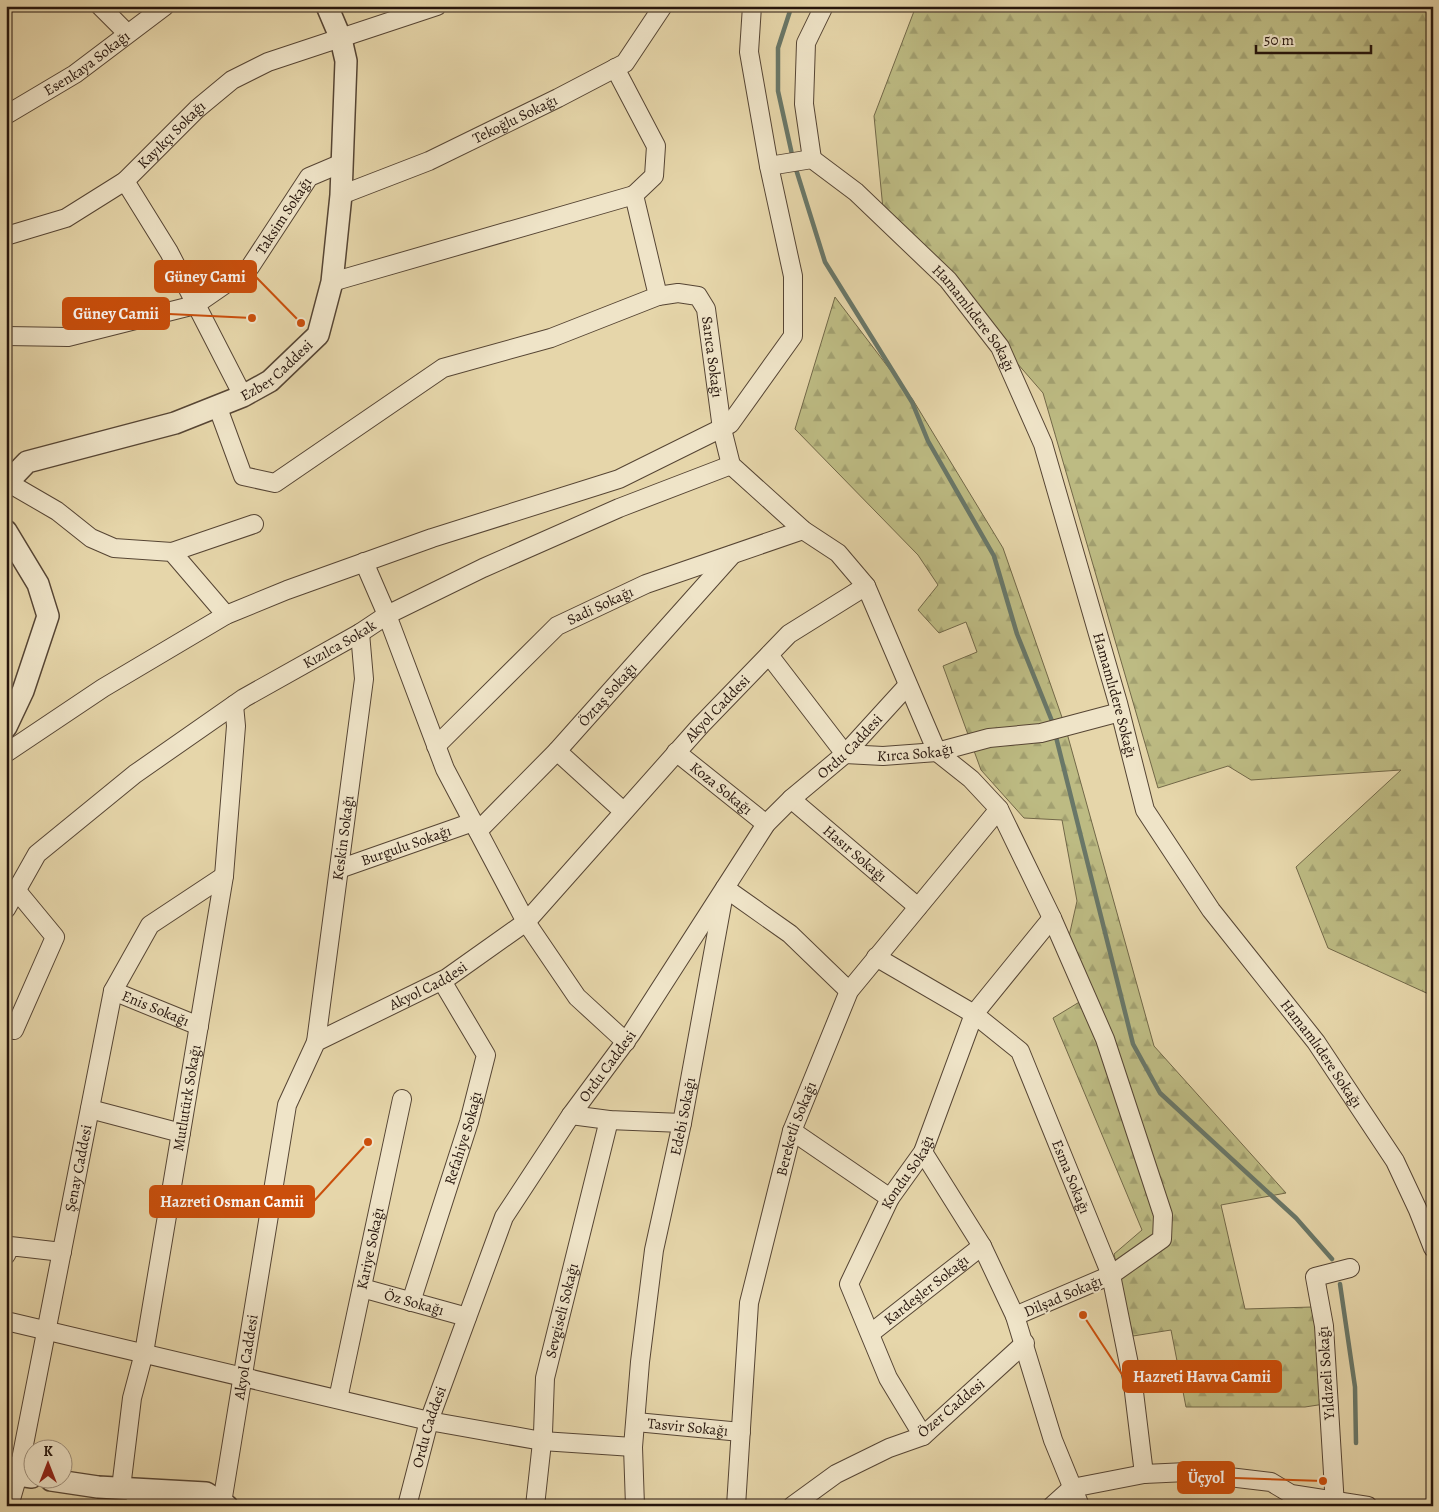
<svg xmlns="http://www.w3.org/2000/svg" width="1439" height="1512" font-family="Alegreya,serif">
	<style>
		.forest { fill: url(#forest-firs); stroke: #726848 }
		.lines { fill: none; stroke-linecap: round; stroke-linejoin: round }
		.stream { stroke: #697768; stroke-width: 4.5 }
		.minor-casing { stroke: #564534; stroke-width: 20 }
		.tertiary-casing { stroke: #564534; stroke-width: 24 }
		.minor { stroke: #efe4c8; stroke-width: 18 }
		.tertiary { stroke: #efe4c8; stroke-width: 21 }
		.labels { text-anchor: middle; stroke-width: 4; stroke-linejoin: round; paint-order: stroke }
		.street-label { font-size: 15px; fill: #26150c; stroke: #efe4c8 }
		.leader { fill: none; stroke: #cb4f0c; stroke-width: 2 }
		.callout-dot { fill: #cb4f0c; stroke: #efe4c8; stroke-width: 2 }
		.callout { fill: #cb4f0c; stroke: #cb4f0c; stroke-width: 2 }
		.callout-label { font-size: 16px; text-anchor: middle; font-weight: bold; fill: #fff }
	</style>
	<defs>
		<pattern id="forest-firs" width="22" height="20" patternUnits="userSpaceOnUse" patternTransform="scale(1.25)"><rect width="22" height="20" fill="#bdbb83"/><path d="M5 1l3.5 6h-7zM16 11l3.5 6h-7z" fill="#a2a070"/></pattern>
	</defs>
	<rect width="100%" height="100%" fill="#e6d6aa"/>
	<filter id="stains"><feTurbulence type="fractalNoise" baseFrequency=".004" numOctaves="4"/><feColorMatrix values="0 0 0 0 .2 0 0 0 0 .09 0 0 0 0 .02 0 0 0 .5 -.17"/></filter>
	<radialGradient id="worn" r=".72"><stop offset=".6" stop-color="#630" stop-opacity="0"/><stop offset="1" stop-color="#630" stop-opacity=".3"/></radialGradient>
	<path class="forest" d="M916 6H1433V996L1328 948 1296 867 1401 770 1251 780 1228 766 1158 788 1043 393 883 209 874 116Z
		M835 297 913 400 1003 548 1065 726 1154 1046 1286 1193 1221 1205 1245 1309 1312 1307 1331 1403 1305 1407H1186L1171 1330 1133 1336 1114 1254 1142 1230 1053 1018 1081 1001 1068 941 1077 901 1062 820 1024 818 981 770 943 666 977 652 966 622 939 633 918 610 938 585 918 555 795 429Z"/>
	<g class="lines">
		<path class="stream" d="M793 159 778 91V48L790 11 794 6
			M795 166 825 262 912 402 928 441 994 556 1017 634 1054 726
			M1055 733 1133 1044 1160 1093 1296 1218 1332 1259
			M1340 1284 1355 1387 1356 1443"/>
		<defs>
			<g id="minor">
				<path d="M100 6 127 33"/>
				<path d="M615 68 656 146 654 176 634 195"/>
				<path id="s1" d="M6 115 75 74 165 6"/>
				<path d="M812 159 804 104 806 43 824 6"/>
				<path id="s2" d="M769 166 812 159 856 192 948 280 1000 347 1043 444 1118 703 1145 810 1211 910 1316 1042 1395 1161 1418 1210 1433 1248"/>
				<path d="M125 181 169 252 243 396"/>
				<path id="s3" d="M341 195 429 161 558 98 625 63 663 6"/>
				<path id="s4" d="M6 236 66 218 125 181 197 109 232 80 268 62 437 6"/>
				<path id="s5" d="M658 296 678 293 698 296 706 309 722 429 731 465 803 530 838 553 866 586 937 752 971 779 999 809 1052 918 1105 1039 1163 1215 1162 1239 1111 1275 1015 1316"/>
				<path id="s6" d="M6 336 68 337 195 305 250 267 309 177 342 163"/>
				<path d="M218 408 243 476 275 483 443 368 551 338 658 296 634 195 332 282"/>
				<path d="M7 482 57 511 91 538 114 548 172 552 226 615"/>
				<path d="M172 552 254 524"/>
				<path d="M364 562 387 615 445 769 526 922 577 997 626 1042"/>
				<path id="s7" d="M769 655 845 754 883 756 937 752 989 738 1041 733 1120 712"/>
				<path id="s8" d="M436 746 557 626 646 584 803 530"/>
				<path d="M557 751 623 811"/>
				<path id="s9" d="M676 752 766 824"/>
				<path d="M6 753 103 688 226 615 287 590 432 538 619 479 730 424 793 336V276L769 166 749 52 752 6"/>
				<path id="s10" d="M791 799 918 907"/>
				<path id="s11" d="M478 831 557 751 732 555"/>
				<path id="s12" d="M339 869 473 822"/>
				<path id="s13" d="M6 909 37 854 135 774 244 698 360 633 387 615 483 568 619 508 731 465"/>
				<path id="s14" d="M876 957 974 1014 1020 1051 1111 1275 1133 1384 1144 1474"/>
				<path id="s15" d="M113 991 199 1026"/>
				<path d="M14 1030 55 937 17 891"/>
				<path id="s16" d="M316 1042 364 679 360 633"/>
				<path d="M90 1109 181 1133"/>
				<path d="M571 1115 609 1120 682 1123"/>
				<path d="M792 1131 890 1198"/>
				<path d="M923 1152 982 1246 1015 1316 1053 1440 1080 1506"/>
				<path d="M6 1255 10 1246 62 1252"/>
				<path id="s17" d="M362 1288 467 1317"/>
				<path id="s18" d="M411 1302 469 1122 486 1055 442 981"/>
				<path d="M6 1321 429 1421 542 1441 633 1447"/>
				<path id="s19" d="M871 1333 982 1246"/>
				<path id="s20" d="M338 1399 402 1099"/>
				<path id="s21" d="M636 1422 741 1432"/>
				<path id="s22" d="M923 1436 888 1378 849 1284 890 1198 923 1152 974 1014 1052 918"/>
				<path id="s23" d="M121 1488 132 1398 144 1353 224 876 236 726 234 705"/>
				<path id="s24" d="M222 1503 287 1105 316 1042 447 978 526 922 701 725 789 634 866 586"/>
				<path id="s25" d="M9 1506 18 1475 113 991 150 925 224 876"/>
				<path d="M133 1506 154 1490"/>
				<path id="s26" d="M407 1506 429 1421 504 1217 571 1115 631 1034 766 824 791 799 845 754 907 686"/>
				<path id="s27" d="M535 1506 543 1433 545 1378 609 1120"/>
				<path id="s28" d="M635 1506 633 1447 640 1362 654 1250 682 1123 725 888 790 934 849 991"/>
				<path id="s29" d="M736 1506 749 1303 792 1131 849 991 999 809"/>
				<path d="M792 1506 836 1474 889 1448 923 1436 1025 1343"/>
				<path d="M1052 1506 1072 1488 1144 1474 1187 1472 1271 1482 1291 1494 1368 1506"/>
				<path d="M1335 1506 1324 1326 1315 1277 1350 1268"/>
			</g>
			<g id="tertiary">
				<path id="s30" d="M6 484 27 462 175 423 243 396 270 381 318 335 332 282 341 195 346 61 341 39 327 6"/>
				<path d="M6 531 38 584 48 616 23 691 6 727"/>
				<path d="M6 1465 18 1475 32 1477"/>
				<path d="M51 1480 98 1487 206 1493 227 1506"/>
			</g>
		</defs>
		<use href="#minor" class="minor-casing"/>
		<use href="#tertiary" class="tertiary-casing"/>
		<use href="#minor" class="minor"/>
		<use href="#tertiary" class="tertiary"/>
	</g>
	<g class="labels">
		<g class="street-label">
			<text dy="5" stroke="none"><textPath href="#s1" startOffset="96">Esenkaya Sokağı</textPath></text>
			<text dy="5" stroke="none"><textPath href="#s3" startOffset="190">Tekoğlu Sokağı</textPath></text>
			<text dy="5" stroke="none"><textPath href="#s4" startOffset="198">Kayıkçı Sokağı</textPath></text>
			<text dy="5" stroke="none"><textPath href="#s6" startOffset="321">Taksim Sokağı</textPath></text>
			<text dy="5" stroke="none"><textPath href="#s2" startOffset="272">Hamamlıdere Sokağı</textPath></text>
			<text dy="5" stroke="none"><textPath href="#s5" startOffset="104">Sarıca Sokağı</textPath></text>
			<text dy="5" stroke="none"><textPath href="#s30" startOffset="299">Ezber Caddesi</textPath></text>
			<text dy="5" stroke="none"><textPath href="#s8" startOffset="218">Sadi Sokağı</textPath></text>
			<text dy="5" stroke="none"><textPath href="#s13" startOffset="432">Kızılca Sokak</textPath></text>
			<text dy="5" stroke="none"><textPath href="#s11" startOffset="188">Öztaş Sokağı</textPath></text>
			<text dy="5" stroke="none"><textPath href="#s2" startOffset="678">Hamamlıdere Sokağı</textPath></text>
			<text dy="5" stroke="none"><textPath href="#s24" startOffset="1002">Akyol Caddesi</textPath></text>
			<text dy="5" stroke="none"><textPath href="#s26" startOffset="892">Ordu Caddesi</textPath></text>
			<text dy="5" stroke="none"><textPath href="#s7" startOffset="195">Kırca Sokağı</textPath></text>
			<text dy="5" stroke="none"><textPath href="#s9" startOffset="58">Koza Sokağı</textPath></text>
			<text dy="5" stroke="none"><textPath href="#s16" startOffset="206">Keskin Sokağı</textPath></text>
			<text dy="5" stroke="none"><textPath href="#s12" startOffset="71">Burgulu Sokağı</textPath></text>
			<text dy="5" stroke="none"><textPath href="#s10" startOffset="84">Hasır Sokağı</textPath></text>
			<text dy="5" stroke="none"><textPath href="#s24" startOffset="598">Akyol Caddesi</textPath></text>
			<text dy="5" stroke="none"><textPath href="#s15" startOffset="46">Enis Sokağı</textPath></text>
			<text dy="5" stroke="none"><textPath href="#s2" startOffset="1098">Hamamlıdere Sokağı</textPath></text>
			<text dy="5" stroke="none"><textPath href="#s26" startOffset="488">Ordu Caddesi</textPath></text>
			<text dy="5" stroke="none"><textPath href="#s23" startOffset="396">Mutlutürk Sokağı</textPath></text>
			<text dy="5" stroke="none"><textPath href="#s28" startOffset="394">Edebi Sokağı</textPath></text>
			<text dy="5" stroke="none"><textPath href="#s29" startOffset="384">Bereketli Sokağı</textPath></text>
			<text dy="5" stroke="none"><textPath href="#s18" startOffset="172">Refahiye Sokağı</textPath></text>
			<text dy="5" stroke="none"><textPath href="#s25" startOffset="345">Şenay Caddesi</textPath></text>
			<text dy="5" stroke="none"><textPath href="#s22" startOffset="296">Kondu Sokağı</textPath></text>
			<text dy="5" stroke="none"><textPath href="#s14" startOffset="308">Esma Sokağı</textPath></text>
			<text dy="5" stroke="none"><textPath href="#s20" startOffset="154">Kariye Sokağı</textPath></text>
			<text dy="5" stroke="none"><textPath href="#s19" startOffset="70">Kardeşler Sokağı</textPath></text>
			<text transform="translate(1063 1296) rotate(-23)" y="5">Dilşad Sokağı</text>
			<text dy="5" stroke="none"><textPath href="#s17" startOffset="54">Öz Sokağı</textPath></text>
			<text dy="5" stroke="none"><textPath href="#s27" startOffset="198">Sevgiseli Sokağı</textPath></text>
			<text dy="5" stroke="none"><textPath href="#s24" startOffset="148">Akyol Caddesi</textPath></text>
			<text transform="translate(1326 1373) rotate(-94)" y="5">Yıldızeli Sokağı</text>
			<text transform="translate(951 1408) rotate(-40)" y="5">Özer Caddesi</text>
			<text dy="5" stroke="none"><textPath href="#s26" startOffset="82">Ordu Caddesi</textPath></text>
			<text dy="5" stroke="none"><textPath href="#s21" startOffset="52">Tasvir Sokağı</textPath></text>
		</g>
	</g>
	<path class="leader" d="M301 323L256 277M252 318L169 314M368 1142L314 1201M1083 1315L1123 1376M1323 1481L1234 1478"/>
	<g class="callout-dot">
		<circle cx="301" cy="323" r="5"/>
		<circle cx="252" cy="318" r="5"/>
		<circle cx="368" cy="1142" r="5"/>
		<circle cx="1083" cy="1315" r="5"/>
		<circle cx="1323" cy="1481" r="5"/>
	</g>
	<g class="callout">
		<rect x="155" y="261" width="101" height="31" rx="5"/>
		<rect x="63" y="298" width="106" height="31" rx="5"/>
		<rect x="150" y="1186" width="164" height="31" rx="5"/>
		<rect x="1123" y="1361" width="158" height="31" rx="5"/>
		<rect x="1178" y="1462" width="56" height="31" rx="5"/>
	</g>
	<g class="callout-label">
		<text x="205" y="282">Güney Cami</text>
		<text x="116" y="319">Güney Camii</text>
		<text x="232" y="1207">Hazreti Osman Camii</text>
		<text x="1202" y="1382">Hazreti Havva Camii</text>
		<text x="1206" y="1483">Üçyol</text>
	</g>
	<rect width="1439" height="1512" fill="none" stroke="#e6d6aa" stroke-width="25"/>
	<rect x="8" y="8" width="1424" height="1497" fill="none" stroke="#26150c" stroke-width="2.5"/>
	<rect x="12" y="12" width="1414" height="1487" fill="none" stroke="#26150c"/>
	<g transform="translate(48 1464)"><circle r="24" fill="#efe4c8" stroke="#9f917d"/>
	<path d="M0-4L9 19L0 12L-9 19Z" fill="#8f2418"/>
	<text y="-8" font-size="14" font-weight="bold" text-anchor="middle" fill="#26150c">K</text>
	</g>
	<path d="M1256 45v8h115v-8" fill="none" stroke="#26150c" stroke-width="2.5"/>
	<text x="1264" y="45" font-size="15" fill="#26150c" stroke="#efe4c8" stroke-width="4" paint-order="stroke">50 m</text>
	<rect width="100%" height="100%" filter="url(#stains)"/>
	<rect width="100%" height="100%" fill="url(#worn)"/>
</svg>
